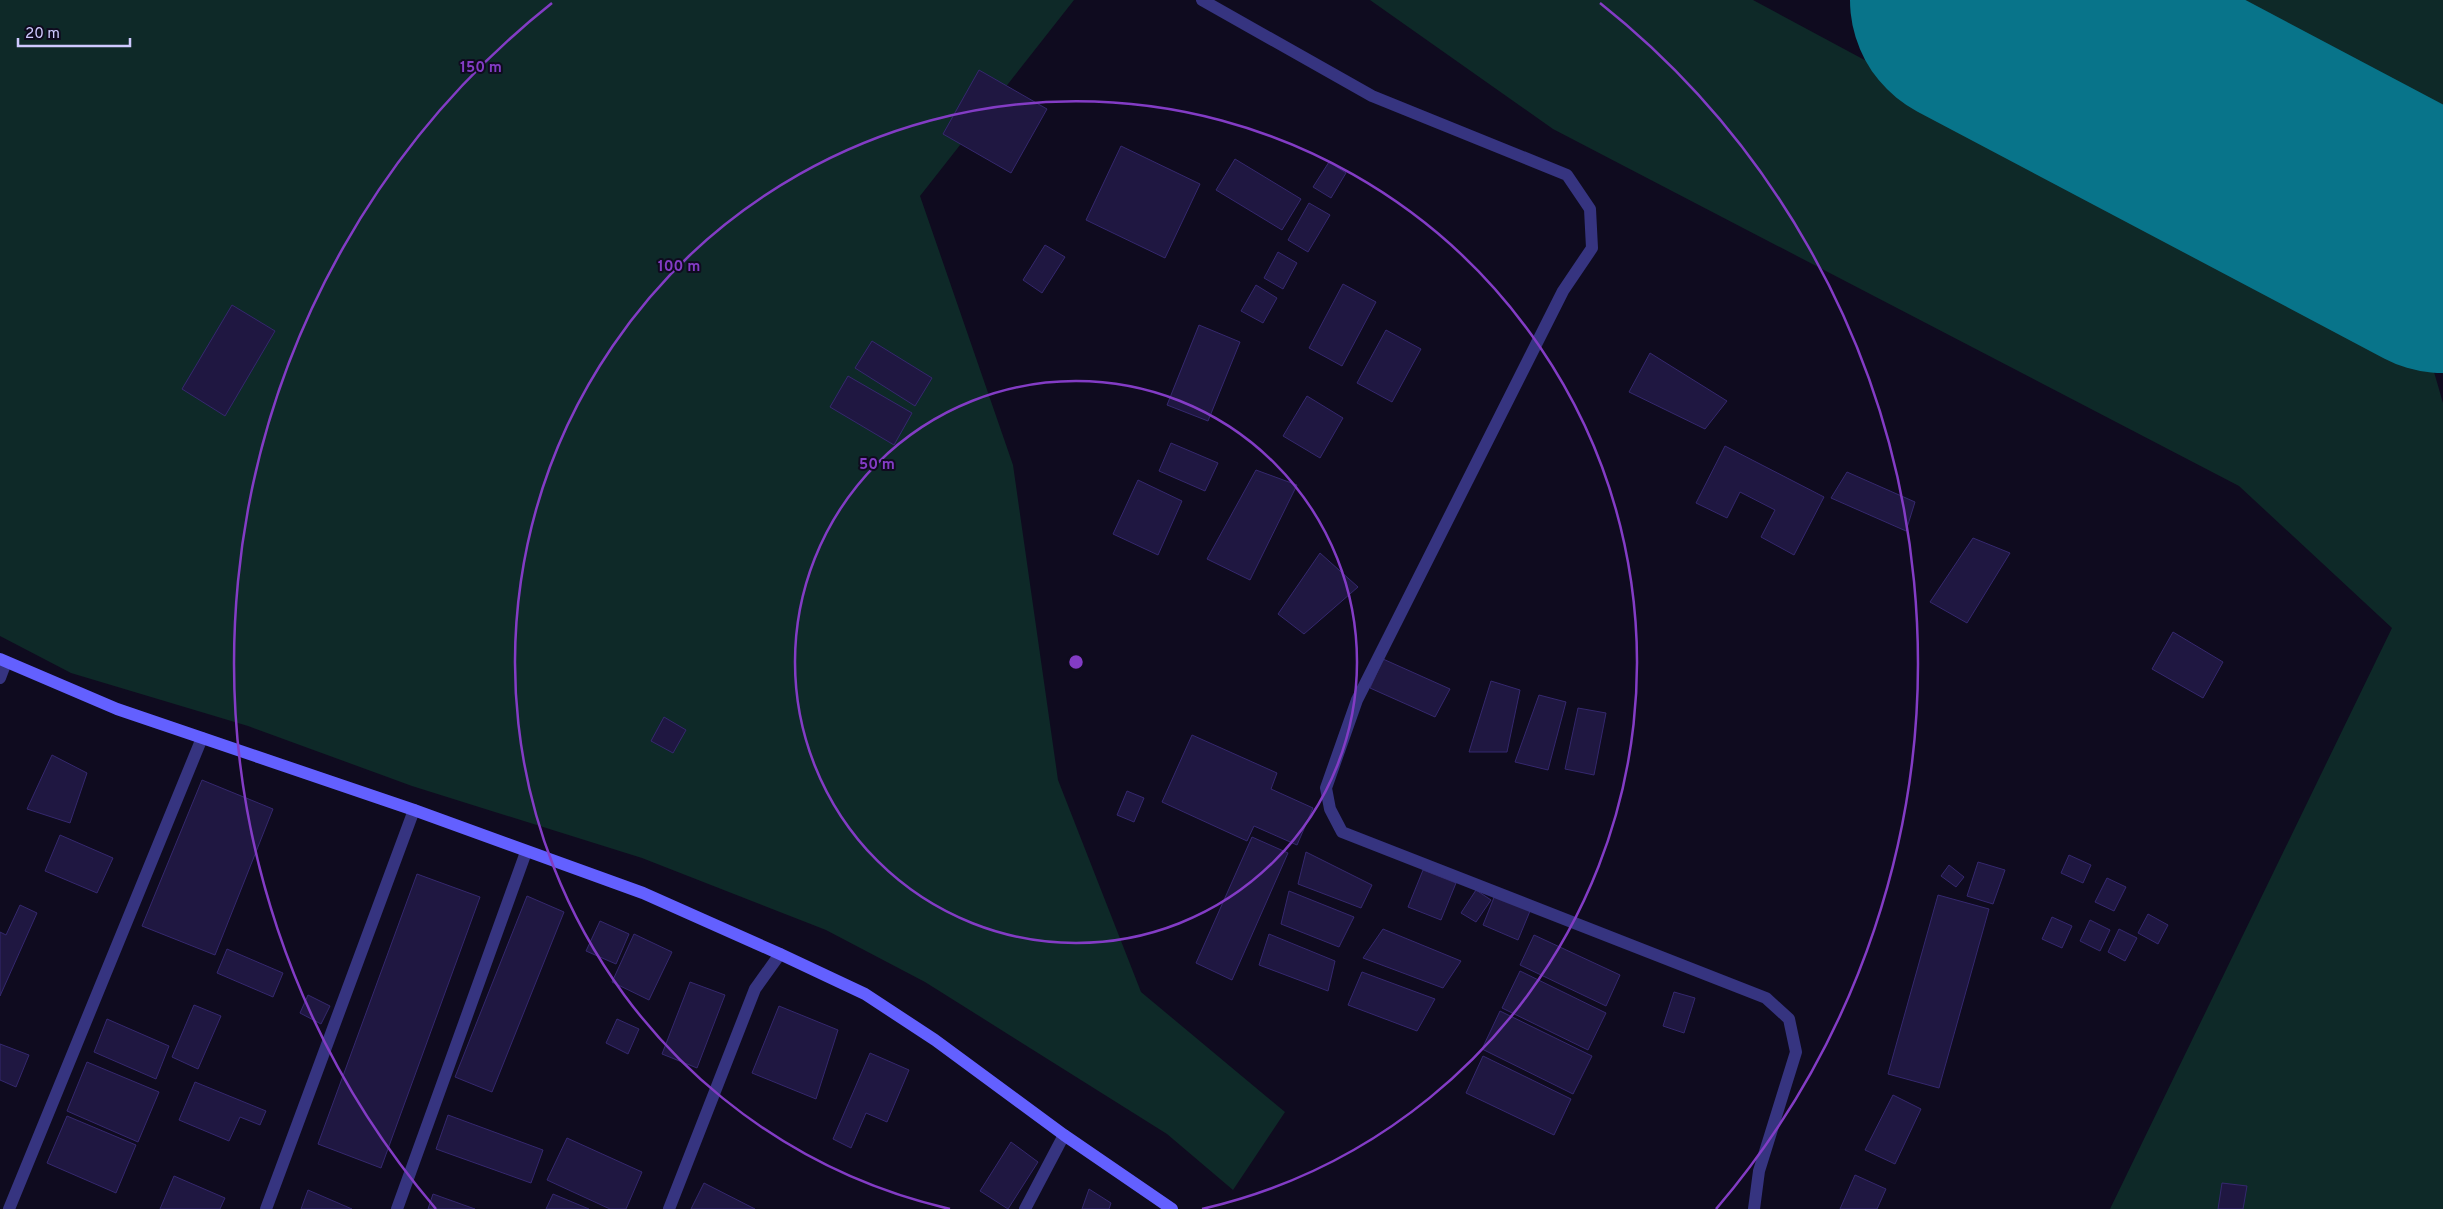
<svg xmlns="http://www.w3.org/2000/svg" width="2443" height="1209" font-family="Overpass,sans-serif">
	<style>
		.green { fill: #0e2928 }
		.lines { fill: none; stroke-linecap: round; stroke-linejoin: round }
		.taxiway { stroke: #08748a; stroke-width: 101 }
		.runway { stroke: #08748a; stroke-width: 252 }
		.building { fill: #1f1741; stroke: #35286e }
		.lane { stroke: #363480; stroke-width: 12 }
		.street { stroke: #363480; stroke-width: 12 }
		.secondary { stroke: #6360ff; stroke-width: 12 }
		.ring { fill: none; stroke: #833cc5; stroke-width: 2.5 }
		.centre { fill: #833cc5; stroke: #0f0b1f; stroke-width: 2.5 }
		.ring-label { font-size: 15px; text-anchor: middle; font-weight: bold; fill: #833cc5; stroke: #0f0b1f; stroke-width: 4; stroke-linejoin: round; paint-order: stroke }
	</style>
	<rect width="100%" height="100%" fill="#0f0b1f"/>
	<path class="green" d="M0 0H1074L920 196 1013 465 1058 780 1141 992 1285 1112 1233 1190 1167 1134 925 982 826 930 642 858 412 786 248 726 71 673 0 636Z
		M1370 0H1753L2432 365 2443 403V1209H2110L2392 628 2239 486 1553 129Z
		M2170 0H2443V144Z"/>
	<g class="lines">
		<path class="taxiway" d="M2411 230 2443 266"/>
		<path class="runway" d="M1976 0 2443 247"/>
	</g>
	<path class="building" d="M979 70 1047 109 1011 173 943 134Z
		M1121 146 1200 184 1165 258 1086 220Z
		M1235 159 1301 199 1282 230 1216 190Z
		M1329 162 1346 173 1331 198 1313 187Z
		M1309 203 1330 215 1308 252 1288 240Z
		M1045 245 1065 257 1042 293 1023 280Z
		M1278 252 1297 263 1283 289 1264 278Z
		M1343 284 1376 302 1342 366 1309 348Z
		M1256 285 1277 298 1263 323 1241 311Z
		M232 305 275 331 225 416 182 389Z
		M1199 325 1240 342 1208 421 1167 405Z
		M1386 330 1421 349 1392 402 1357 383Z
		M872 341 932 378 915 406 855 368Z
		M1650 353 1727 401 1705 429 1629 392Z
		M848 376 912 413 894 445 830 407Z
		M1307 396 1343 418 1320 458 1283 436Z
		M1171 443 1218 463 1205 491 1159 471Z
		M1725 446 1824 497 1794 555 1761 537 1775 510 1740 492 1727 518 1696 503Z
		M1256 470 1297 485 1250 580 1207 559Z
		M1847 472 1915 502 1906 531 1831 498Z
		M1138 480 1182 501 1158 555 1113 534Z
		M1973 538 2010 553 1967 623 1930 602Z
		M1320 553 1358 587 1304 634 1278 614Z
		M2173 632 2223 662 2203 698 2152 669Z
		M1383 659 1450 689 1435 717 1370 688Z
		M1491 681 1520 690 1507 752H1469Z
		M1539 695 1566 702 1548 770 1515 762Z
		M1578 708 1606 713 1594 775 1565 769Z
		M664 717 686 730 673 753 651 741Z
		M1192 735 1277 773 1271 789 1313 808 1297 845 1254 826 1247 841 1162 802Z
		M52 755 87 773 70 823 27 809Z
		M202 780 273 809 215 955 142 926Z
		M1127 791 1144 798 1134 822 1117 815Z
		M60 835 113 858 97 893 45 871Z
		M1252 837 1288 853 1232 980 1196 963Z
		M1306 852 1372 885 1361 908 1298 884Z
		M2069 855 2091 865 2083 883 2061 873Z
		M1978 862 2005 870 1993 904 1967 896Z
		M1949 865 1964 877 1956 887 1941 876Z
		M1423 870 1456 883 1441 920 1408 907Z
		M417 874 480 897 381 1168 318 1144Z
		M2107 878 2126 887 2114 911 2095 902Z
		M1476 890 1491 900 1476 922 1461 913Z
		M1289 891 1354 917 1339 947 1281 924Z
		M1495 895 1530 911 1518 940 1483 925Z
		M1938 895 1989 909 1939 1088 1888 1074Z
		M527 896 564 912 492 1092 455 1077Z
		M20 905 37 913 0 996V932L6 935Z
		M2148 914 2168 925 2158 944 2138 933Z
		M2052 917 2072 926 2062 948 2042 939Z
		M2090 920 2110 930 2100 951 2080 941Z
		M600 921 629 934 616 964 586 951Z
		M1383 929 1461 961 1443 988 1363 958Z
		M2119 929 2137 938 2125 961 2108 952Z
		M634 934 672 952 649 1000 612 982Z
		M1269 934 1335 961 1328 991 1259 965Z
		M1534 935 1620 975 1606 1006 1520 965Z
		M227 949 283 973 273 997 217 973Z
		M1520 971 1606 1013 1588 1050 1502 1008Z
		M1362 972 1435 999 1417 1031 1348 1005Z
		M690 982 725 995 697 1068 662 1054Z
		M1674 992 1695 998 1684 1033 1663 1026Z
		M308 995 330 1006 321 1024 300 1013Z
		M194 1005 221 1016 198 1069 172 1057Z
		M779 1006 838 1030 816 1099 752 1073Z
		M1500 1011 1592 1056 1573 1094 1482 1049Z
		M107 1019 169 1046 156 1079 94 1052Z
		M617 1019 639 1029 628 1054 606 1043Z
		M0 1044 29 1055 16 1087 0 1080Z
		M870 1053 909 1070 887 1122 866 1113 851 1148 833 1139Z
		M1483 1056 1571 1099 1554 1135 1466 1093Z
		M87 1062 159 1092 138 1142 67 1111Z
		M195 1082 266 1111 260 1125 240 1117 229 1141 179 1120Z
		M1893 1095 1921 1109 1895 1164 1865 1150Z
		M448 1115 543 1150 531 1183 436 1149Z
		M67 1116 136 1145 116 1193 47 1163Z
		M567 1138 642 1172 626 1209H610L547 1180Z
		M1011 1142 1038 1162 1008 1209 980 1191Z
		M1855 1175 1886 1189 1877 1209H1840Z
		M174 1176 225 1198 220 1209H160Z
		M704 1183 755 1209H691Z
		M2222 1183 2247 1186 2243 1209H2218Z
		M1089 1189 1111 1203 1109 1209H1082Z
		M308 1190 352 1209H301Z
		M433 1194 475 1209H428Z
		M553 1194 589 1209H546Z"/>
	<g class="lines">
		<path class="lane" d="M1202 0 1372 96 1567 175 1590 209 1592 248 1563 291 1357 700 1326 788 1330 809 1342 832 1766 998 1789 1019 1796 1052 1759 1171 1754 1209
			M266 1209 414 810"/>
		<path class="street" d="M0 678 6 662
			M9 1209 202 738
			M397 1209 526 852
			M669 1209 755 989 780 954
			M1025 1209 1064 1135"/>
		<path class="secondary" d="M0 659 117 709 414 810 643 893 780 954 865 994 935 1040 1064 1135 1172 1209"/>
	</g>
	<g class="ring">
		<circle cx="1076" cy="662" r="281"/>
		<path d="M950 1209A561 561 0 1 1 1202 1209"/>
		<path d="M436 1209A842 842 0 0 1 552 3M1600 3A842 842 0 0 1 1716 1209"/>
	</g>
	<circle cx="1076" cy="662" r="8" class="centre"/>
	<g class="ring-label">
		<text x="481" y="72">150 m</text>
		<text x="679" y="271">100 m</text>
		<text x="877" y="469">50 m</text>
	</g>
	<path d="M18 38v8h112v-8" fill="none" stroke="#cfc9ff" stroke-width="2.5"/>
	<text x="25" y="38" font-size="15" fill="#cfc9ff" stroke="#0f0b1f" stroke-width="4" paint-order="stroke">20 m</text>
</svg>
